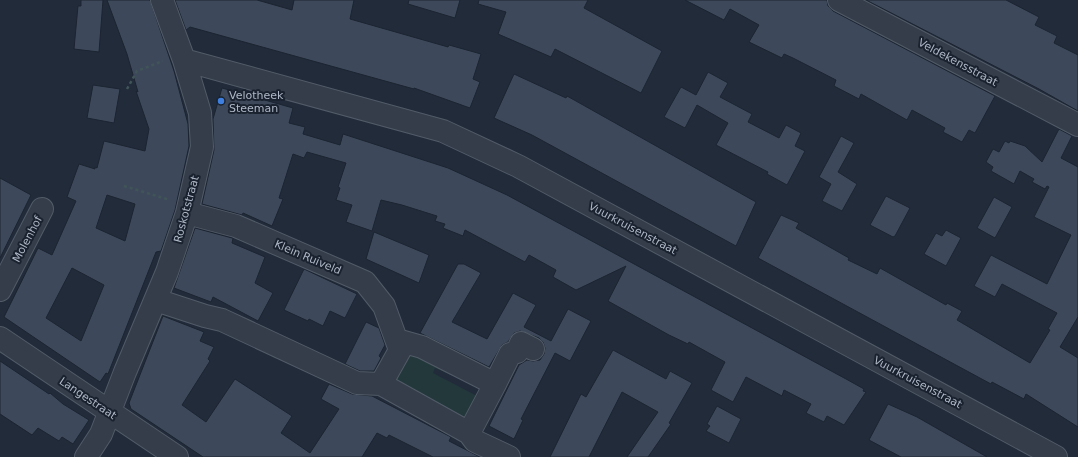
<svg xmlns="http://www.w3.org/2000/svg" width="1078" height="457" font-family="'DejaVu Sans',sans-serif">
	<style>
		.green { fill: #23383b }
		.building { fill: #3d495a; stroke: #1c2431; fill-rule: evenodd }
		.lines { fill: none; stroke-linecap: round; stroke-linejoin: round }
		.minor-casing { stroke: #525b68; stroke-width: 24 }
		.path { stroke: #415558; stroke-width: 2.5; stroke-dasharray: 3 3; stroke-linecap: butt }
		.minor { stroke: #353d4a; stroke-width: 22 }
		.shop-dot { fill: #3f7fe0; stroke: #1a222f; stroke-width: 1.5 }
		.labels { text-anchor: middle; stroke-width: 4; stroke-linejoin: round; paint-order: stroke }
		.street-label { font-size: 11px; fill: #afb8c7; stroke: #1a222f }
		.poi-label { font-size: 11px; fill: #afb8c7; stroke: #1a222f; text-anchor: start }
	</style>
	<rect width="100%" height="100%" fill="#212b3a"/>
	<path class="green" d="M409 348 465 375 462 380 435 368 433 373 479 397 466 422 397 388 394 376Z"/>
	<path class="building" d="M81 0H103L99 52 74 49 78 6H81Z
		M107 0H150L174 71 188 124 189 146 175 210 161 251 156 252 108 374 106 373 100 382 4 317 38 248 52 255 76 201 67 197 79 164 95 169V167L97 168 104 141 145 151 149 129 136 91 138 92 127 54ZM107 195 135 204 125 241 96 228ZM72 268 104 285 81 341 46 318Z
		M175 0H257L292 10 294 0H354L350 19 448 47 449 45 481 54 473 79 480 82 470 108 414 88V89L190 27 186 30Z
		M409 0H460L455 18 408 4Z
		M479 0H588L584 8 662 51 641 93 555 49 551 57 498 34 506 12 478 4Z
		M685 0H827L828 6 833 11 995 96 975 133 969 130 962 142 943 132 945 128 912 110 907 120 861 94 859 99 834 86 836 80 793 58 784 54 782 58 749 42 759 25 730 9 724 20Z
		M866 0H1006L1039 17 1035 25 1057 36 1054 43 1078 55V111L1039 89Z
		M708 72 728 83 720 97 752 114 748 122 779 138 786 125 801 133 795 146 805 151 787 185 767 174 768 172 716 145 728 123 697 105 685 128 664 117 681 87 696 95Z
		M514 74 566 98 567 96 756 202 736 246 532 135 494 118Z
		M93 85 120 89 114 123 87 118Z
		M222 88 293 108 289 123 305 127 303 134 340 145 343 134 448 168 507 195 846 379 864 389 863 391 866 392 844 425 827 416 824 422 806 413 811 404 784 390 782 396 746 377 733 402 711 390 725 362 689 342 688 344 669 335 608 301 626 266 576 290 553 277 556 270 529 255 525 262 465 230 463 236 443 228 445 224 435 221 437 216 402 205 381 200 372 231 346 222 352 205 336 200 340 188 338 187 346 163 307 152 304 158 293 154 279 198 283 199 272 226 243 213 242 215 202 204 214 150 213 119Z
		M1059 129 1072 136 1061 158 1078 167V317L1060 347 1078 358V427L1026 394 1024 399 992 382 991 384 758 258 781 215 799 223 796 228 849 258 848 260 877 274 880 268 946 305 947 303 962 311 957 320 1030 363 1050 330 1048 329 1057 313 1002 284 995 297 974 286 991 255 1047 284 1071 235 1034 217 1049 187 1047 186 1045 189 1032 182 1034 179 1020 171 1014 184 991 171 993 167 986 162 993 149 999 152 1005 141 1009 143 1010 141 1025 146 1042 162Z
		M841 136 854 143 838 172 857 184 842 211 822 201 831 184 819 177Z
		M0 178 31 195 0 258Z
		M886 196 910 208 895 236 893 237 870 225Z
		M994 197 1012 207 995 238 977 228Z
		M195 228 232 238H233L232 243 265 257 255 283 273 293 258 321 213 297 211 302 174 288Z
		M946 230 961 238 946 266 924 254 936 233 942 236Z
		M374 232 429 255 419 283 366 259Z
		M458 264H464L481 273 452 322 487 339 513 293 536 305 524 327 551 341 568 309 591 321 570 361 555 353 521 419 523 420 514 439 489 426 519 365 527 360 533 361 540 360 544 354 545 348 543 342 539 338 520 331 514 333 508 342 502 345 489 367 420 333Z
		M304 269 357 294 345 318 330 311 323 326 309 319 308 321 284 310Z
		M163 316 204 332 200 341 214 347 208 359 210 361 182 405 206 422 235 379 292 416 281 433 310 453 339 409 321 399 329 384 352 394 372 396 451 437 449 441 480 457H433L389 435 387 438 377 433 362 457H203L131 409 129 403Z
		M366 322 379 328 385 345 379 356 381 358 374 371H360L345 364Z
		M613 350 666 379 670 371 692 383 669 423 671 424 648 457H627L658 412 622 392 589 457H550L581 394 586 397Z
		M0 361 49 394 50 393 63 404 89 420 73 444 62 437 59 441 38 428 32 435 0 414Z
		M888 404 917 417 987 457H901L869 440Z
		M717 406 741 419 729 443 706 431 710 426 707 424Z"/>
	<g class="lines">
		<defs>
			<path id="minor" d="M839 0 1078 125
				M184 60 443 131 518 166 1056 457
				M0 290 42 209
				M156 300 205 316 222 320 357 383 381 384 400 350 384 306 365 282 236 226 187 213
				M0 338 177 457
				M397 340 422 347 495 384 469 433
				M381 384 469 433 475 441 509 457
				M495 384 510 354 517 352 521 343 533 349
				M86 457 101 434 125 372 167 272 187 213 202 147 200 113 184 60 162 0"/>
		</defs>
		<use href="#minor" class="minor-casing"/>
		<path class="path" d="M127 89 137 71 163 61
			M124 186 170 200"/>
		<use href="#minor" class="minor"/>
	</g>
	<circle class="shop-dot" cx="221" cy="101" r="4"/>
	<g class="labels">
		<g class="street-label">
			<text transform="translate(958 62) rotate(28)" y="4">Veldekensstraat</text>
			<text transform="translate(186 209) rotate(-75)" y="4">Roskotstraat</text>
			<text transform="translate(633 228) rotate(28)" y="4">Vuurkruisenstraat</text>
			<text transform="translate(27 239) rotate(-62)" y="4">Molenhof</text>
			<text transform="translate(308 257) rotate(23)" y="4">Klein Ruiveld</text>
			<text transform="translate(918 382) rotate(28)" y="4">Vuurkruisenstraat</text>
			<text transform="translate(88 398) rotate(34)" y="4">Langestraat</text>
		</g>
		<g class="poi-label">
			<text x="229" y="99">Velotheek<tspan x="229" dy="13">Steeman</tspan></text>
		</g>
	</g>
</svg>
